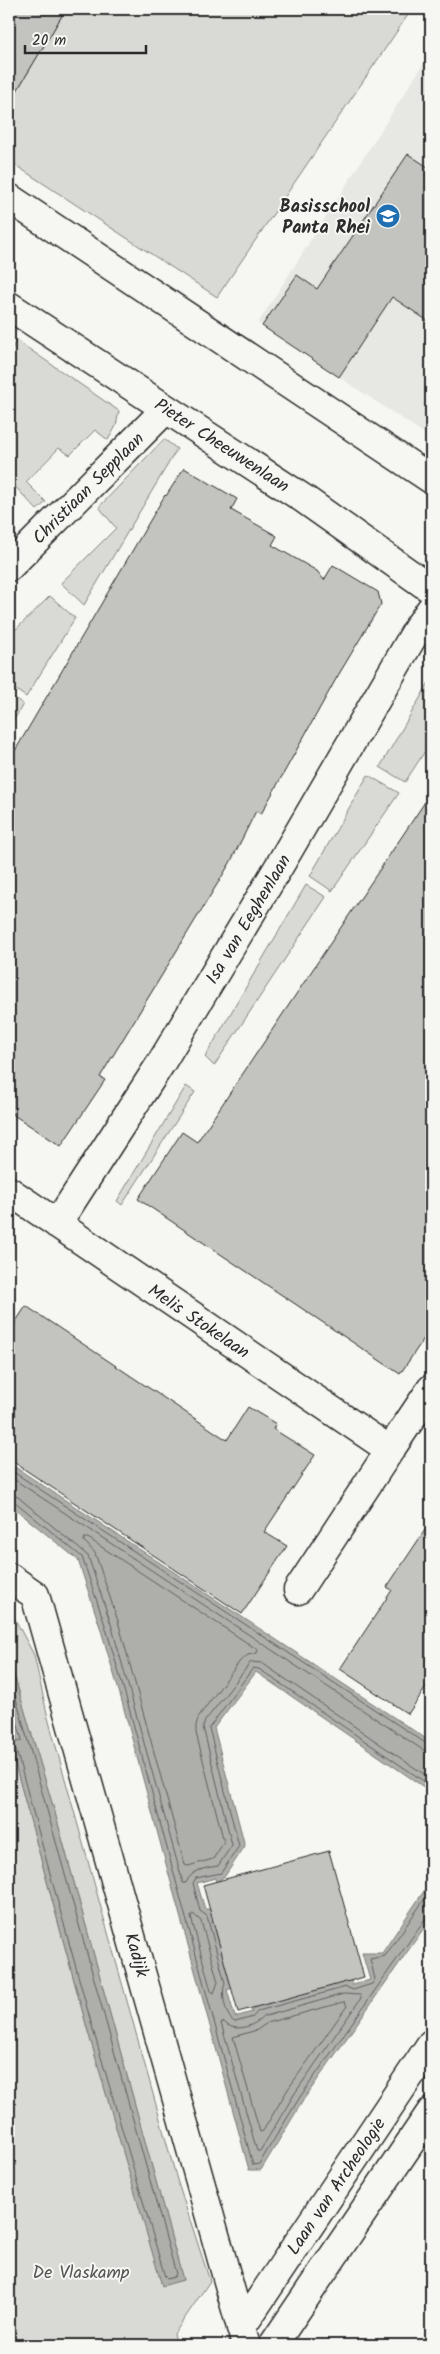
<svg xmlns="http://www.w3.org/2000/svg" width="440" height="2354" font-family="Kalam,sans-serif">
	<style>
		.built { fill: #e7e7e3 }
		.green { fill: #d9d9d5; stroke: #828280 }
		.water { fill: #aeaeab; stroke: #7a7a78 }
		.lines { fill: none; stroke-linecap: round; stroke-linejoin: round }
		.shore { stroke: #5f5f5e; stroke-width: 1 }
		.building { fill: #c3c3c0; stroke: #2b2b2b }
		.minor-casing { stroke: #2b2b2b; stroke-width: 31 }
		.minor { stroke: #f6f6f2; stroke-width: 28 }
		.labels { text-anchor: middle; stroke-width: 4; stroke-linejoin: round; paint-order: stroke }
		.poi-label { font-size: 18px; font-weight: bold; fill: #2b2b2b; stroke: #f6f6f2; text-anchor: end }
		.street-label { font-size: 18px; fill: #2b2b2b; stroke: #f6f6f2 }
		.park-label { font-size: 18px; fill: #565656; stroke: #f6f6f2 }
	</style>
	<rect width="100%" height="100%" fill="#f6f6f2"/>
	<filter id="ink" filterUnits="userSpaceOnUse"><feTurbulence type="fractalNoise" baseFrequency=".02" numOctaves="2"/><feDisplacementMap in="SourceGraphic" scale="10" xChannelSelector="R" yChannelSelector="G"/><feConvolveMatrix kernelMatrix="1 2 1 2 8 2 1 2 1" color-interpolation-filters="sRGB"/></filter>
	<g filter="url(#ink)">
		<path class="built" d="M431 52V438L258 323Z"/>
		<path class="green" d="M66 9H412L217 297 9 161V104Z
			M16 340 119 411 116 426 108 440 95 430 70 455 59 448 26 482 46 502 37 510 9 480V356Z
			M164 439 177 449 84 605 61 583 116 528 99 507Z
			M50 596 75 618 26 697 9 685V636Z
			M431 679V742L405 782 380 767Z
			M9 694 23 704 9 729Z
			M368 775 399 793 332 891 310 876Z
			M306 885 326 897 214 1066 205 1057Z
			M186 1086 195 1092 122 1205 117 1201Z
			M9 1608 34 1655 48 1718 177 2180 210 2281 174 2334 177 2345H9V1742L87 2028 162 2285 183 2280 55 1813 9 1658Z"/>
		<path class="water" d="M9 1463 431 1742V1792L256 1672 214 1728 245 1846 225 1876 216 1882 215 1878 197 1883 205 1909H210L232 1988 227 1990 235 2017 252 2012 251 2008 351 1980 352 1985 370 1980 362 1953H382L426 1888 431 1893V1918L304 2099 261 2170H249L121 1698 100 1627 78 1560 9 1504Z
			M9 1658 55 1813 183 2280 162 2286 87 2028 9 1742Z"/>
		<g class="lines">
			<path class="shore" d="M9 1469 427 1744 431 1745
				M9 1476 423 1750 431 1752
				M9 1494 18 1497 88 1556 111 1624 183 1883H186C191 1870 205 1868 218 1866L232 1845 203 1727 205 1721 251 1662 262 1663 431 1779
				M9 1500 14 1501 82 1557 105 1625 126 1697 253 2165 259 2164 300 2097 425 1919 431 1916
				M85 1538H88L258 1650 257 1653 248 1655 240 1661 199 1716 196 1725V1733L224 1842 213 1859 188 1866 185 1865 118 1621 95 1553 84 1541Z
				M9 1673 176 2274 174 2277 167 2279 165 2277 92 2026 16 1750 13 1746 9 1745
				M9 1693 22 1740 19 1742 9 1739
				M431 1786 259 1669 253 1668 209 1728 239 1846 221 1873 196 1878 193 1883 200 1911 207 1916 225 1983C221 1992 225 2018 235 2022L253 2017 258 2011 346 1987 353 1990 372 1984 375 1979 370 1959 385 1956 426 1897 431 1896
				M193 1914 201 1921 218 1982 214 1993 211 1991 191 1917Z
				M344 1994 360 1995 361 1998 295 2093 260 2151H257L221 2023 224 2022C234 2033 253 2027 263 2017Z
				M345 2002 347 2006 288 2089 263 2131 260 2132 233 2037 257 2030 267 2023Z"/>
		</g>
		<path class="building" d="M9 9H66L9 104Z
			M408 154 431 169V323L392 297 339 377 262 326 297 275 317 289Z
			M184 468 237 499 231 510 277 536 272 545 317 571 324 580 333 565 378 592 381 604 336 679 261 814 256 811 230 863 100 1077 105 1080 61 1146 9 1112V761L165 495 166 496Z
			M431 793V1328L400 1374 138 1199 182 1132 197 1142Z
			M26 1306 227 1440 248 1407 276 1424 273 1429 315 1455 264 1532 287 1546 242 1614 9 1459V1332Z
			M431 1521V1680L408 1714 340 1669 392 1590 387 1587Z
			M329 1851 364 1977 238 2012 203 1885Z"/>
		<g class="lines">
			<defs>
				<path id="minor" d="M9 198 431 479
					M9 306 304 499 431 589
					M9 567 166 409
					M9 1191 390 1450 431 1389
					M57 1224 161 1063 281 863 419 626 431 609
					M9 1577 35 1595 246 2345
					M298 1590 390 1450
					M241 2328 431 2044
					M273 2345 431 2112"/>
			</defs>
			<use href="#minor" class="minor-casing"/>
			<use href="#minor" class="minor"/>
		</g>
	</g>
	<defs>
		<symbol id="school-disc" viewBox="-11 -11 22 22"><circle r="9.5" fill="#1f6fb2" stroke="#f6f6f2"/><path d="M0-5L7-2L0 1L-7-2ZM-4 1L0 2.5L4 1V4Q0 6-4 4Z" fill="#fff"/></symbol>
	</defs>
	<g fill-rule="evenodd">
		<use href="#school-disc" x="374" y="202" width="28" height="28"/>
	</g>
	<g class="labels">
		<g class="poi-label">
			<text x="370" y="212">Basisschool<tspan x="370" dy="21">Panta Rhei</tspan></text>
		</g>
		<g class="street-label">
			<text transform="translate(222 445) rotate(33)" y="6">Pieter Cheeuwenlaan</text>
			<text transform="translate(88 488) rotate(-45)" y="6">Christiaan Sepplaan</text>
			<text transform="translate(248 919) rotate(-59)" y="6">Isa van Eeghenlaan</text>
			<text transform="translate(199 1321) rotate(34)" y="6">Melis Stokelaan</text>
			<text transform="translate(137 1955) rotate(74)" y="6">Kadijk</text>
			<text transform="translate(336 2186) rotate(-56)" y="6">Laan van Archeologie</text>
		</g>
		<g class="park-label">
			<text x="81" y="2278">De Vlaskamp</text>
		</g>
	</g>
	<rect width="440" height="2354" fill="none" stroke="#f6f6f2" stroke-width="30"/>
	<rect x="15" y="15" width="410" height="2324" fill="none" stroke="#2b2b2b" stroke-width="2" filter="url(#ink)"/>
	<path d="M25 45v8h121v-8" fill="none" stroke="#2b2b2b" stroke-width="2.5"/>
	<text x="32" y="45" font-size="15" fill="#2b2b2b" stroke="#f6f6f2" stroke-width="4" paint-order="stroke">20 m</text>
</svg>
